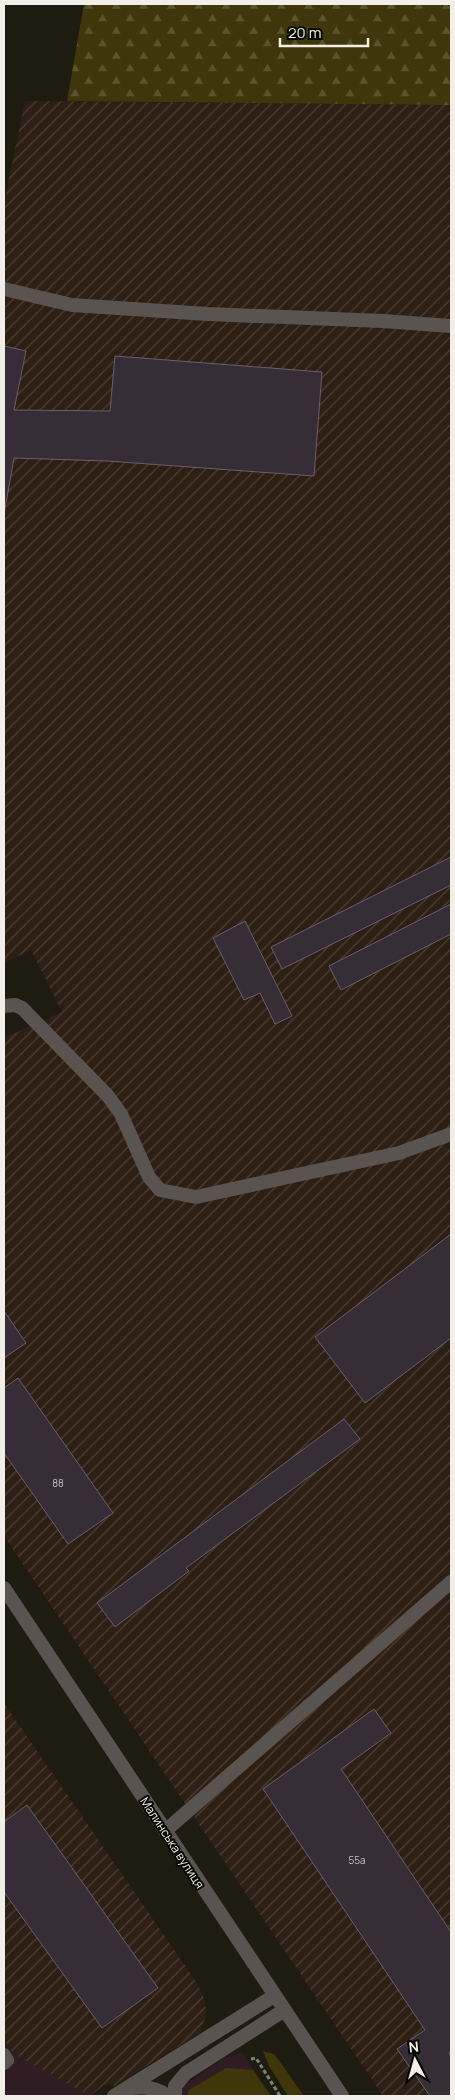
<svg xmlns="http://www.w3.org/2000/svg" width="455" height="2100" font-family="Manrope,sans-serif">
	<style>
		.commercial { fill: #2f1d23 }
		.industrial { fill: url(#industrial-furrows) }
		.grass { fill: #3f370b }
		.forest { fill: url(#forest-firs) }
		.building { fill: #362d37; stroke: #6b606b }
		.lines { fill: none; stroke-linecap: round; stroke-linejoin: round }
		.path { stroke: #838177; stroke-width: 3; stroke-dasharray: 4 2.5; stroke-linecap: butt }
		.service { stroke: #5a5451; stroke-width: 14 }
		.minor { stroke: #5a5451; stroke-width: 14 }
		.labels { text-anchor: middle; stroke-width: 4; stroke-linejoin: round; paint-order: stroke }
		.number-label { font-size: 10px; fill: #c2bebb }
		.street-label { font-size: 12px; fill: #f1efe7; stroke: #070703 }
	</style>
	<defs>
		<pattern id="industrial-furrows" width="10" height="10" patternUnits="userSpaceOnUse" patternTransform="scale(1.25)"><rect width="10" height="10" fill="#2e1f14"/><path d="M-1 1l2-2M0 10L10 0M9 11l2-2" fill="none" stroke="#4d4036"/></pattern>
		<pattern id="forest-firs" width="22" height="20" patternUnits="userSpaceOnUse" patternTransform="scale(1.25)"><rect width="22" height="20" fill="#3f370b"/><path d="M5 1l3.5 6h-7zM16 11l3.5 6h-7z" fill="#5b542f"/></pattern>
	</defs>
	<rect width="100%" height="100%" fill="#1e1c10"/>
	<path class="commercial" d="M4 2039 15 2054 90 2096H4Z
		M242 2052 271 2096H169L224 2058Z"/>
	<path class="industrial" d="M25 101 451 105V2096H383L4 1536V1038L62 1012 31 950 4 963V203Z
		M4 1703 197 1983 205 2001 206 2016 200 2033 114 2086 104 2085 90 2096 14 2054 4 2039Z"/>
	<path class="grass" d="M263 2051 274 2054 278 2059 304 2096H288L269 2066Z
		M226 2068 253 2070 271 2096H187L189 2090Z"/>
	<path class="forest" d="M84 4H451V105L67 101Z"/>
	<path class="building" d="M4 346 26 351 14 410 110 411 115 356 322 372 314 476 107 461 14 458 4 514Z
		M451 857V885L282 969 271 947Z
		M451 904V934L341 990 329 966Z
		M245 921 292 1016 275 1024 260 993 244 1000 213 938Z
		M451 1234V1338L365 1403 315 1337Z
		M4 1311 26 1343 4 1358Z
		M18 1378 113 1513 68 1544 4 1453V1388Z
		M344 1419 360 1439 186 1568 189 1571 115 1627 97 1603Z
		M374 1709 391 1733 341 1769 451 1932V2051L449 2053 451 2057V2096H430L397 2049 425 2030 263 1789Z
		M27 1805 158 1988 102 2028 4 1892V1822Z"/>
	<g class="lines">
		<path class="path" d="M251 2059 256 2058 280 2096"/>
		<path class="service" d="M4 289 72 305 208 314 383 321 451 326
			M4 1006 15 1005 22 1008 108 1096 121 1114 149 1177 160 1190 196 1197 399 1153 451 1134
			M165 1831 451 1582
			M4 2055 7 2060 4 2063
			M128 2089C142 2086 156 2087 168 2096
			M114 2096 274 1996
			M175 2096V2086L186 2073 283 2011"/>
		<path class="minor" d="M4 1588 342 2096"/>
	</g>
	<g class="labels">
		<g class="number-label">
			<text x="58" y="1487">88</text>
			<text x="357" y="1864">55а</text>
		</g>
		<g class="street-label">
			<text transform="translate(172 1843) rotate(57)" y="4">Малинська вулиця</text>
		</g>
	</g>
	<rect width="455" height="2100" fill="none" stroke="#f1efe7" stroke-width="10"/>
	<g transform="translate(415 2060) rotate(354)" stroke="#070703" stroke-width="4" paint-order="stroke">
	<path d="M0-4L9 19L0 12L-9 19Z" fill="#f1efe7"/>
	<text y="-8" font-size="14" font-weight="bold" text-anchor="middle" fill="#f1efe7">N</text>
	</g>
	<path d="M280 38v8h88v-8" fill="none" stroke="#f1efe7" stroke-width="2.5"/>
	<text x="288" y="38" font-size="15" fill="#f1efe7" stroke="#070703" stroke-width="4" paint-order="stroke">20 m</text>
</svg>
